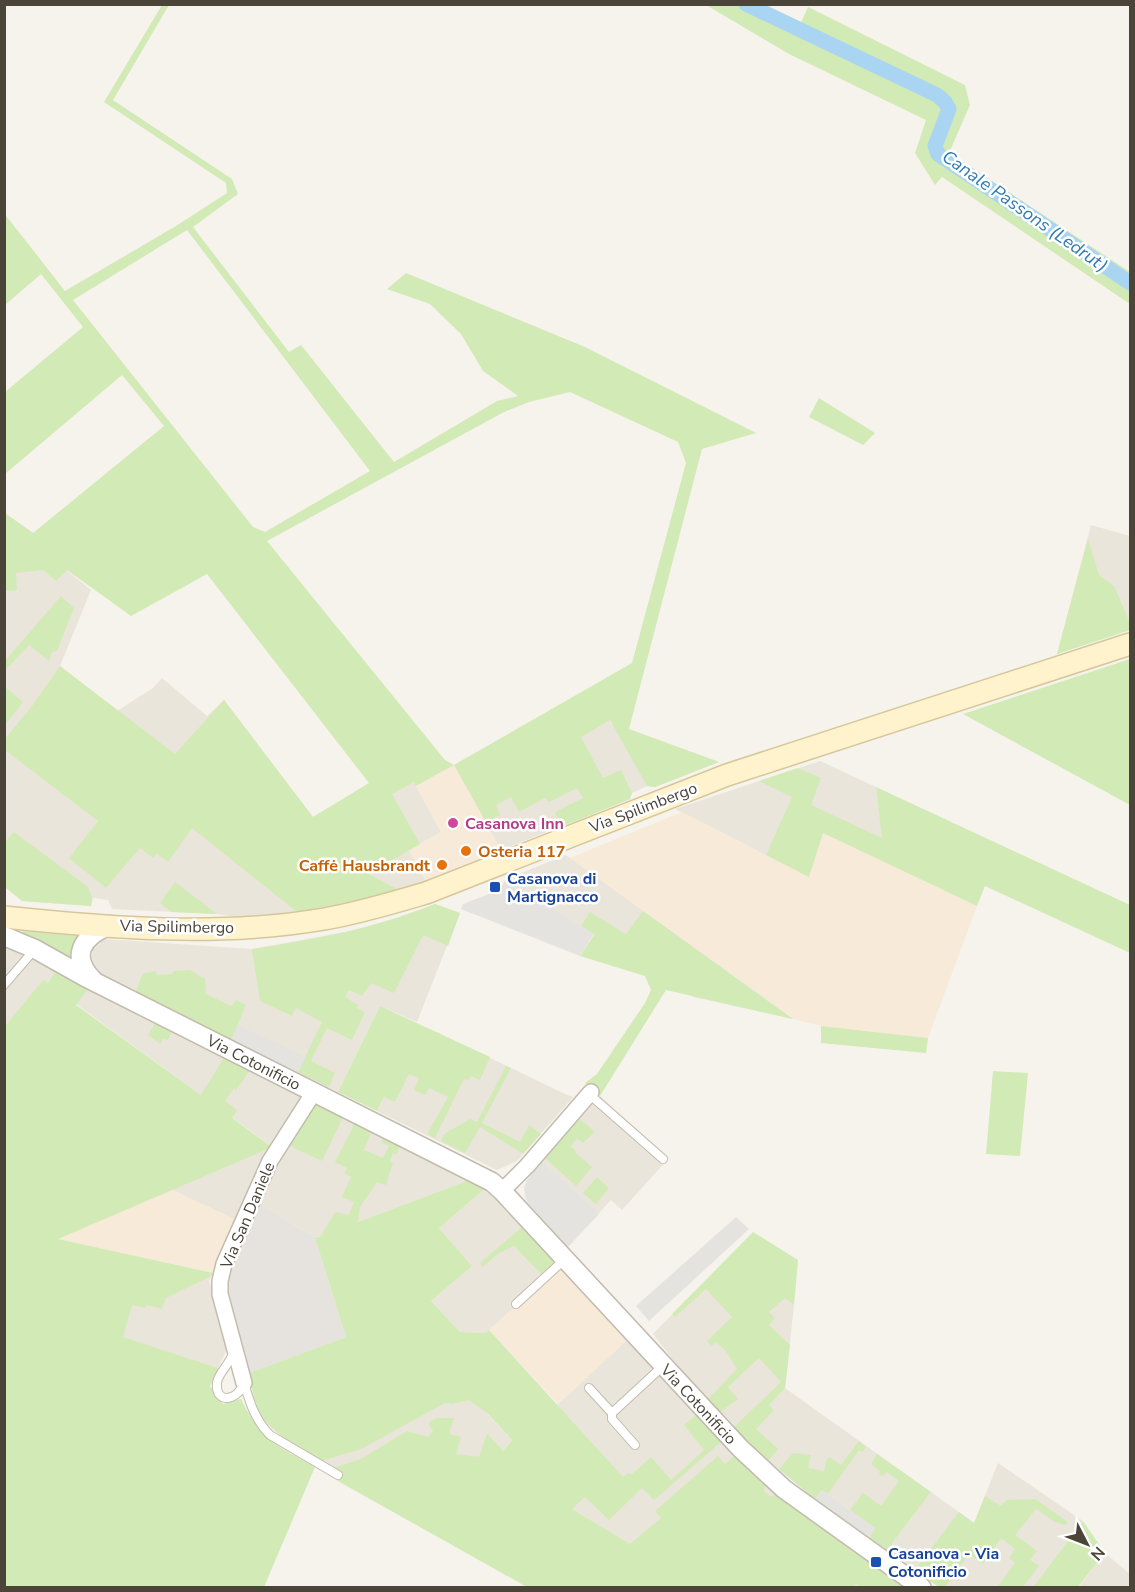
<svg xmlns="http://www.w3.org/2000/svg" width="1135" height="1592" font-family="'Nunito Sans',sans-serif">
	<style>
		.residential { fill: #eae5da }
		.commercial { fill: #f7ead8 }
		.industrial { fill: #e6e2dd }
		.green { fill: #d2eab5; fill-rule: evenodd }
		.parking { fill: #e5e3e0 }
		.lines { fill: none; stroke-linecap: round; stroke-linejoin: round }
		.canal { stroke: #a9d4f2; stroke-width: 15 }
		.service-casing { stroke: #c2bbae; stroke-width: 10 }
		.minor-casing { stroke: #c2bbae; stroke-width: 18 }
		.tertiary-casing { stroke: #c2bbae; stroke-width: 21 }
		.secondary-casing { stroke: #d6c79b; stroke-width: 24 }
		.service { stroke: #fff; stroke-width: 8 }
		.minor { stroke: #fff; stroke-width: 15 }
		.tertiary { stroke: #fff; stroke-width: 18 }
		.secondary { stroke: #fff3cd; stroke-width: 21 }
		.hotel-dot { fill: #d1479c; stroke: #fff; stroke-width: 2 }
		.food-dot { fill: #e8710a; stroke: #fff; stroke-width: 2 }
		.transit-dot { fill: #1a4fb4; stroke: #fff; stroke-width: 2 }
		.labels { text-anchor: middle; stroke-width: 5; stroke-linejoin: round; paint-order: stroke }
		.street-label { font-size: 16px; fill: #4b4439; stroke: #fff }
		.hotel-label { font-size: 16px; font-weight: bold; fill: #b23c85; stroke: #fff; text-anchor: start }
		.food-label { font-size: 16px; font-weight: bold; fill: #c56008; stroke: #fff; text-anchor: start }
		.transit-label { font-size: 16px; font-weight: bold; fill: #164399; stroke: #fff; text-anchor: start }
		.water-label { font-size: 18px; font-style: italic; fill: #2e7ab2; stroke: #fff }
	</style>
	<rect width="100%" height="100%" fill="#f6f3ec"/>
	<path class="residential" d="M4 513 33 533 27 538 91 590 60 666 117 711 153 688 162 678 207 716 224 700 313 817 404 763 441 832 409 850 426 882 357 901 297 912 236 917 217 914 112 909 108 900 93 898 91 906 22 901 5 887Z
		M1091 525 1130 536V630L1057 654Z
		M592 687 612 724 719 762 655 787 647 786 632 793 630 799 501 850 454 765Z
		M820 761 876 787 883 839 823 833 809 877 675 809Z
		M566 855 793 1019 693 997 506 879Z
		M435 904 460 913 417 1022 380 1006 338 1092 231 1041 99 974 91 959 93 950 104 939 252 949 361 929 393 920Z
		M4 946 307 1095 236 1220 170 1189 271 1146 76 1004 22 1039 5 1024Z
		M430 1029 565 1094 573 1097 517 1161 497 1170 377 1111 384 1097 395 1102Z
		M600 1096 669 1158 622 1210 611 1200 568 1247 526 1200 524 1188 530 1176Z
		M316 1099 472 1179 315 1238 258 1202 274 1167Z
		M486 1188 561 1266 486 1333 460 1332 431 1301 472 1266 439 1228Z
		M733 1253 794 1305 785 1388 914 1480 875 1528 822 1490 815 1499 768 1461 678 1366 653 1334Z
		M213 1273 209 1281 227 1336 226 1351 218 1368 115 1335 83 1311Z
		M627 1340 721 1442 766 1483 907 1587H723L657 1561 572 1509 558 1404Z
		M462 1387 512 1440 437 1529 304 1450Z
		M998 1463 1083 1521 1033 1587H939L887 1550 931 1492 974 1523Z
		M1105 1553 1130 1574V1587L1078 1588Z"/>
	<path class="commercial" d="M454 765 501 850 466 868 426 882 409 850 441 832 416 786Z
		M682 812 809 877 823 833 977 906 928 1038 821 1026 793 1019 570 858Z
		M170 1189 236 1220 213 1273 57 1239Z
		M561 1266 627 1340 558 1404 489 1330Z"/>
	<path class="industrial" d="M258 1202 315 1238 346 1337 249 1373 226 1288 233 1263Z"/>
	<path class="green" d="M162 5H169L113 100 232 179 238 194 193 227 289 352 301 345 394 462 497 401 518 396 483 371 461 334 430 304 387 289 406 273 585 347 756 433 702 449 629 729 719 762 655 787 647 786 610 720 581 737 603 778 621 770 632 793 630 799 561 827 555 812 583 798 577 788 549 802 545 798 519 812 511 797 496 805 500 815 486 822 454 765 416 786 414 782 392 794 420 844 369 874 400 891 297 912 192 828 168 862 157 854 153 858 140 848 106 888 69 858 98 821 5 750V739L32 706 60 666 175 754 224 700 313 817 369 783 207 574 131 616 67 570 56 581 43 570 16 573 17 590 5 591V513L33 533 164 426 122 375 5 474V392L83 327 41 274 5 305 4 213 65 291 176 226 227 193 226 183 104 102ZM187 230 370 471 265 532 253 527 73 300ZM570 392 678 442 686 463 632 663 454 765 445 760 267 541 504 412 529 402Z
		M706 5H757L800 25 808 7 965 85 970 105 949 153 1130 272V304L942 177 935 185 915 153 926 120 789 54Z
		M819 398 875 433 863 445 809 417Z
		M1088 539 1099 575 1114 586 1130 623V630L1057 654Z
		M61 596 74 608 57 651 52 652 49 661 29 645 5 670V661Z
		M1130 659V805L963 714Z
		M5 687 23 702 5 725Z
		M798 768 821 778 811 805 882 838 876 787 1130 905V953L985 886 977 906 823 833 809 877 766 855 792 797 759 781Z
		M14 832 88 887 92 898 91 906 22 901 5 887 4 843Z
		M175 882 217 914 171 912 160 903Z
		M435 904 460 913 448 946 423 935 394 993 371 983 362 996 349 990 345 997 358 1005 357 1008 365 1012 352 1040 327 1028 311 1061 335 1073 329 1087 298 1072 322 1022 296 1008 292 1016 260 1001 252 949C317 939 372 929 435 904Z
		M643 911 793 1019 666 990 600 1096 585 1083 597 1074 645 1003 651 990 645 976 580 956 594 935 581 926 590 912 626 934Z
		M23 931 78 936 72 947V961L21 934Z
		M48 968 89 988 76 1005 201 1095 225 1056 251 1069 236 1090 234 1088 225 1101 237 1110 232 1118 272 1147 58 1239 213 1273 211 1276 166 1298 162 1309 146 1305 145 1308 132 1305 123 1337 218 1368 210 1386 223 1404 241 1399C261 1441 277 1445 315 1467L264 1587H5L4 1024 6 1025 43 980 48 983 55 973Z
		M190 970 205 979 206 994 231 1006 236 1000 246 1005 231 1041 135 993C139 986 139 980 144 973L156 971 157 975 172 974 173 971Z
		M380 1006 490 1057 480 1080 471 1076 468 1080 464 1079 435 1138 427 1134 448 1097 429 1088 425 1095 414 1090 419 1078 409 1074 395 1102 384 1097 377 1111 338 1092Z
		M156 1022 173 1029 168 1040 163 1039 160 1044 148 1035Z
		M821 1026 928 1038 926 1053 821 1043Z
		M506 1066 511 1068 482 1123 520 1142 529 1125 541 1134 523 1154 480 1127 465 1153 441 1141 444 1134 470 1119 477 1122Z
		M993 1071 1028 1073 1020 1156 986 1154Z
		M316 1099 345 1113 322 1161 292 1147 289 1142Z
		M357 1119 370 1126 371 1133 364 1150 383 1158 389 1146 381 1142 385 1133 402 1141 397 1154 393 1153 390 1161 393 1163 386 1185 377 1182 360 1207 358 1222 472 1179 486 1188 439 1228 472 1266 431 1301 460 1332 486 1333 489 1330 623 1477 629 1473 632 1474 651 1457 671 1480 704 1450 684 1425 696 1415 721 1442 654 1500 642 1488 609 1520 585 1497 572 1509 630 1544 661 1518 655 1511 718 1456 725 1464 735 1456 766 1483 764 1491 771 1497 777 1493 907 1587H862L856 1584 853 1588 527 1587 336 1480 343 1474 334 1468 361 1459 407 1431 428 1437 433 1431 429 1425V1422L436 1418H454L449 1434 461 1437 456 1454 479 1457 487 1433 503 1451 512 1440 488 1414 469 1400 452 1404 445 1403 361 1449 322 1461C305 1451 271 1433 261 1415 254 1402 251 1386 249 1373L346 1337 315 1238 321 1236 335 1212 349 1215 354 1202 342 1197 351 1177 344 1173 347 1168 335 1162Z
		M580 1119 595 1132 583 1143 577 1138 571 1146 576 1151 575 1152 592 1167 576 1186 545 1158Z
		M597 1177 609 1188 596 1204 583 1193Z
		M523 1226 556 1261 541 1274 514 1246 499 1253 483 1267 480 1263Z
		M753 1232 798 1260 794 1305 785 1298 769 1312 775 1318 769 1325 790 1345 785 1388 769 1405 774 1410 756 1429 778 1449 768 1461 734 1427 781 1382 759 1358 728 1387 738 1399 720 1412 708 1399 737 1369 725 1350 716 1342 712 1346 707 1341 732 1317 706 1289 675 1317 672 1314Z
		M859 1441 866 1447 863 1452 859 1450 828 1494 822 1490 815 1499 779 1469 793 1453 811 1455 808 1468 824 1471 827 1458H831L841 1465Z
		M877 1454 931 1492 887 1550 869 1537 875 1528 850 1510 863 1493 881 1506 899 1481 887 1472 882 1476 879 1473 880 1471 871 1464Z
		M985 1496 1001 1506 1006 1500 1035 1499 1068 1522 1065 1525 1055 1522 1036 1509 1015 1535 1037 1551 1030 1560 1039 1566 1023 1587H997L1015 1563 1009 1558 1015 1549 1001 1538 983 1564 969 1554 945 1587H939L914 1571 959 1512 974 1523Z
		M1083 1521 1105 1553 1078 1587H1033Z"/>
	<path class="parking" d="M506 879 594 934 580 956 461 909 463 904 499 890Z
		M238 1025 306 1057 298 1072 231 1041Z
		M542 1162 599 1214 568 1247 528 1203 525 1196 524 1188 527 1180Z
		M736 1217 749 1229 649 1321 636 1306Z
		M822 1490 875 1528 869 1537 815 1499Z"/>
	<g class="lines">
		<path class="canal" d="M746 4 937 95 945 102 949 109 935 146 938 154 1130 283"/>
		<defs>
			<path id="service" d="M4 985 35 949
				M589 1094 663 1159
				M516 1304 564 1260
				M233 1353C230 1364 218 1373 217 1383 215 1404 237 1402 244 1383
				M244 1383C250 1403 255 1420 270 1435L338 1475
				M589 1388 612 1413 663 1366
				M612 1413V1419L635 1445"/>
			<path id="minor" d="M502 1191 527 1166 591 1092
				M244 1383 220 1294V1281L224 1264 270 1161 314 1092"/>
			<path id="tertiary" d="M4 936 35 949 85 977 492 1182 502 1191 741 1449 784 1489 922 1588
				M94 981C69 956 82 937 110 925"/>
			<path id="secondary" d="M4 917C108 928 221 937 324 919 359 913 392 903 426 893L727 775 1130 644"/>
		</defs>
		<use href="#service" class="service-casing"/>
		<use href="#minor" class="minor-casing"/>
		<use href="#tertiary" class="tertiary-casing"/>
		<use href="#secondary" class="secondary-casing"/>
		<use href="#service" class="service"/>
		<use href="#minor" class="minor"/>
		<use href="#tertiary" class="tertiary"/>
		<use href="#secondary" class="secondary"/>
	</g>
	<circle class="hotel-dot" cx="453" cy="823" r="6"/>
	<g class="food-dot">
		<circle cx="466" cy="851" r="6"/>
		<circle cx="442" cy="865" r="6"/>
	</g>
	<g class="transit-dot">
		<rect x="489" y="881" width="12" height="12" rx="3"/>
		<rect x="870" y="1556" width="12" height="12" rx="3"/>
	</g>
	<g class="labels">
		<g class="street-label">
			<text transform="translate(643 807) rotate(-21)" y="6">Via Spilimbergo</text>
			<text transform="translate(177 926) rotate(1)" y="6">Via Spilimbergo</text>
			<text transform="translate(254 1062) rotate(27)" y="6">Via Cotonificio</text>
			<text transform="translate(247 1215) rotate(-67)" y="6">Via San Daniele</text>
			<text transform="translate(699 1404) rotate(47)" y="6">Via Cotonificio</text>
		</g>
		<g class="hotel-label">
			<text x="465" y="829">Casanova Inn</text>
		</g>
		<g class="food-label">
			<text x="478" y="857">Osteria 117</text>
			<text x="430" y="871" text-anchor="end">Caffė Hausbrandt</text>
		</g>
		<g class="transit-label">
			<text x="507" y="884">Casanova di<tspan x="507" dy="18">Martignacco</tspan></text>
			<text x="888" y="1559">Casanova - Via<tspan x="888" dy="18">Cotonificio</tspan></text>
		</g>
		<g class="water-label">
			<text transform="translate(1025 211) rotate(35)" y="6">Canale Passons (Ledrut)</text>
		</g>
	</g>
	<rect width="1135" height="1592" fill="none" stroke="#4b4439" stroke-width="12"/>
	<g transform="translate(1087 1544) rotate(132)" stroke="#ffffff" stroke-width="4.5" paint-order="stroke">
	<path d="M0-4.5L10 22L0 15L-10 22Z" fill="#4b4439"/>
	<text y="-9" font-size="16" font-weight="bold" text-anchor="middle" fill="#4b4439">N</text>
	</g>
</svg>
